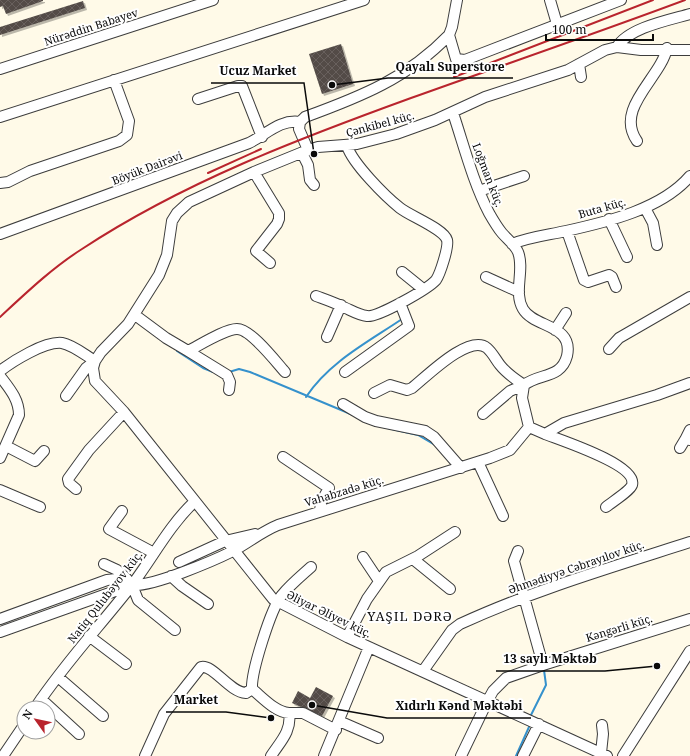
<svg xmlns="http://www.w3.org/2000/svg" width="690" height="756" font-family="'Noto Serif',serif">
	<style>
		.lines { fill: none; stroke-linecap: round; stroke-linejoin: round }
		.stream { stroke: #3591cc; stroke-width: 2 }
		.building { fill: url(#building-cross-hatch); filter: url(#shadow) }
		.minor-casing { stroke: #3d3d3d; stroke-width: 12 }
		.minor { stroke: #fff; stroke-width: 10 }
		.rail { stroke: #b9242d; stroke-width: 2 }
		.labels { text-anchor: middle; stroke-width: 4; stroke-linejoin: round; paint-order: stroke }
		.street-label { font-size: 11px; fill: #0a0a0a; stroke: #fff }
		.quarter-label { font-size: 13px; letter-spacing: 1px; fill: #0a0a0a; stroke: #fff }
		.leader { fill: none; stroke: #0a0a0a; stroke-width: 1.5 }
		.callout-dot { fill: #0a0a0a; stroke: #fff; stroke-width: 1.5 }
		.callout-label { font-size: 12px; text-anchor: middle; font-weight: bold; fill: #0a0a0a; stroke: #fff; stroke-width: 4; stroke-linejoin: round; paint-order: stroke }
	</style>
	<defs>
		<pattern id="building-cross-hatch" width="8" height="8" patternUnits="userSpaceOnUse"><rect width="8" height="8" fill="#534c47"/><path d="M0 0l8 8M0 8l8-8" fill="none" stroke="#67615d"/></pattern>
		<filter id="shadow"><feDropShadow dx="2" dy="2" stdDeviation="0" flood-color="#0004"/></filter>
	</defs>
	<rect width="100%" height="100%" fill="#fffae8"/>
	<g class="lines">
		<path class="stream" d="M177 351 203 368 213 372
			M229 372 239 369 250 372 353 415
			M306 397C329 362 368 342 402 319
			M383 427 418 435 435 445
			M531 715 546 685 544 670
			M516 756 529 727"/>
	</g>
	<path class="building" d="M0 0H43V1L6 14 3 6 0 7Z
		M83 1 85 8 0 35V27Z
		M341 44 353 84 322 94 309 54Z
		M316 687 333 696 322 716 292 703 298 691 310 698Z"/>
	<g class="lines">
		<defs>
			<path id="minor" d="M550 0 557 24
				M449 35 456 59 465 60 621 0
				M617 47C628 28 669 20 690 14
				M579 64 581 77
				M0 69 213 0
				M198 99 238 86H242L262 137
				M453 113C464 146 473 182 489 213 493 220 497 227 502 233 507 239 515 245 518 252 525 270 513 292 523 309 534 328 574 324 567 356 561 379 539 373 524 385L522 398 529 427
				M0 117 364 0
				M300 122 305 117C360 97 408 78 449 35L452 27 457 0
				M300 122 299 129 308 150
				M637 141C614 108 661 78 667 48
				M302 153 308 165 310 180 314 185
				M254 172 279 213V219L277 224 256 251 270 263
				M0 183 8 182 30 171 119 141 127 135 129 121 114 80
				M479 191 524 176
				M645 208 653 223 657 245
				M609 219 627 257
				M567 231 584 280 588 282 609 275 612 277 616 287
				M0 234 249 143C267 134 280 119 300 122
				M512 244C529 237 548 235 566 231 607 222 662 209 690 176
				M402 272 423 289
				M486 277 519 292
				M316 296C324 299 333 302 341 306 349 309 358 315 367 316 377 318 428 289 436 280 440 274 449 247 447 240 444 229 410 216 400 208 385 196 353 164 347 146
				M135 315 166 338 188 351C200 345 225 329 237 329 251 329 276 362 285 372
				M555 330 566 313
				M327 337 341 305
				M609 349 619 338 690 297
				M188 351 227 375 230 382 229 390
				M0 371C13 361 45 341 62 343 73 345 85 355 95 361
				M345 372 409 326 400 303
				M0 376C9 388 19 399 19 415L0 458
				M374 393 390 385 407 390 412 388C425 378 469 333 487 348 492 352 496 360 500 365 507 374 515 379 524 385
				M66 396 86 368 95 361
				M343 404 365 417 376 421 425 431 434 437 461 468
				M483 414 510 391 524 385
				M690 430 686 438 690 440
				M545 434C560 440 638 465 632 485 630 491 612 502 606 507
				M6 446 35 461 44 451
				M680 448 686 438
				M283 457 329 488 321 502 320 511
				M478 462 503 516
				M76 489 69 483 68 479 89 450 124 412
				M0 490 40 507
				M122 511 109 529 154 553
				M518 551 514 561 543 665
				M363 557 379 581
				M413 559 450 589
				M179 562 225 541 255 534
				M104 564 117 570 126 578
				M171 576 182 586 208 604
				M0 619 107 580 126 578 132 585 138 600 175 630
				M0 632 132 585C152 587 213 561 233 551 248 543 261 532 278 525L490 458 510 450 529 427 545 434 564 423 657 395 690 383
				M89 636 126 664
				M347 637 367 599 386 572 418 556 455 532
				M423 671 452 630 460 624C534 590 612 567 690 542
				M58 677 103 716
				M41 699 79 734
				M35 708C64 664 100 626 132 585 153 557 169 526 194 502
				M289 713H303L336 730
				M339 721 378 738
				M601 753 603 734 602 725
				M3 756 24 725
				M145 756 164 714 201 667C213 664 229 692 246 693L252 689
				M271 756C280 742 292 731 289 713 275 712 262 697 252 689 251 672 271 608 282 595 290 585 301 576 311 567
				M324 756 369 647
				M461 756 487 702 493 691 506 678 543 665 690 619
				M523 756 539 724
				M607 756 347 637 273 599 124 412 95 381 93 368 95 361 101 352 128 324 159 275 167 255 172 221 177 213 189 202 254 172 308 150 318 147 357 144 396 134 435 120 485 97 568 70 605 50 617 47 641 50H690
				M623 756 690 651"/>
		</defs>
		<use href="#minor" class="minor-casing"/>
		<use href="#minor" class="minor"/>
		<path class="rail" d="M454 77 653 0
			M208 173 261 149
			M0 317C26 293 52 268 82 249 184 182 298 139 411 98 503 65 594 34 685 0"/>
	</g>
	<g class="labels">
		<g class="street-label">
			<text transform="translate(91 27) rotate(-18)" y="4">Nürəddin Babayev</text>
			<text transform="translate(380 124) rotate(-15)" y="4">Çənkibel küç.</text>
			<text transform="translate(147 168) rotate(-21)" y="4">Böyük Dairəvi</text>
			<text transform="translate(488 175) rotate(69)" y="4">Loğman küç.</text>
			<text transform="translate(602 208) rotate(-16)" y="4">Buta küç.</text>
			<text transform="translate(344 491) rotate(-17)" y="4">Vahabzadə küç.</text>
			<text transform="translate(576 567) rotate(-19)" y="4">Əhmədiyyə Cəbrayılov küç.</text>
			<text transform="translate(105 597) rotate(-52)" y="4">Natiq Qulubəyov küç.</text>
			<text transform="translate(329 614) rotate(26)" y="4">Əliyar Əliyev küç.</text>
			<text transform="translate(619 628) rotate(-17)" y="4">Kəngərli küç.</text>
		</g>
		<g class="quarter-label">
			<text x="410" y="621">YAŞIL DƏRƏ</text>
		</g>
	</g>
	<path class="leader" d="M332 85L388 78H513M314 154L304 83H211M657 666L605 671H496M271 718L226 712H166M312 705L387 718H531"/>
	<g class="callout-dot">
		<circle cx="332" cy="85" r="4"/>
		<circle cx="314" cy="154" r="4"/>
		<circle cx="657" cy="666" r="4"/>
		<circle cx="271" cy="718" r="4"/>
		<circle cx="312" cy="705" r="4"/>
	</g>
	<g class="callout-label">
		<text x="450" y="71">Qayalı Superstore</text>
		<text x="258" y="75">Ucuz Market</text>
		<text x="550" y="663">13 saylı Məktəb</text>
		<text x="196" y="704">Market</text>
		<text x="459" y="710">Xıdırlı Kənd Məktəbi</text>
	</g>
	<g transform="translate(36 720) rotate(303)"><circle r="19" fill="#ffffff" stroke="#9d9d9d"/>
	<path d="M0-3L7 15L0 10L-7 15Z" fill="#b9242d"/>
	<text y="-6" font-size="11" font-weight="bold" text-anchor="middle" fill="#0a0a0a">N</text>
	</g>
	<path d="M546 34v6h107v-6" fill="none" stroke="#0a0a0a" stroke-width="2"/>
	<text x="552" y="34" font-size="12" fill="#0a0a0a" stroke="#ffffff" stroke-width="3" paint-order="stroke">100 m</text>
</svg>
